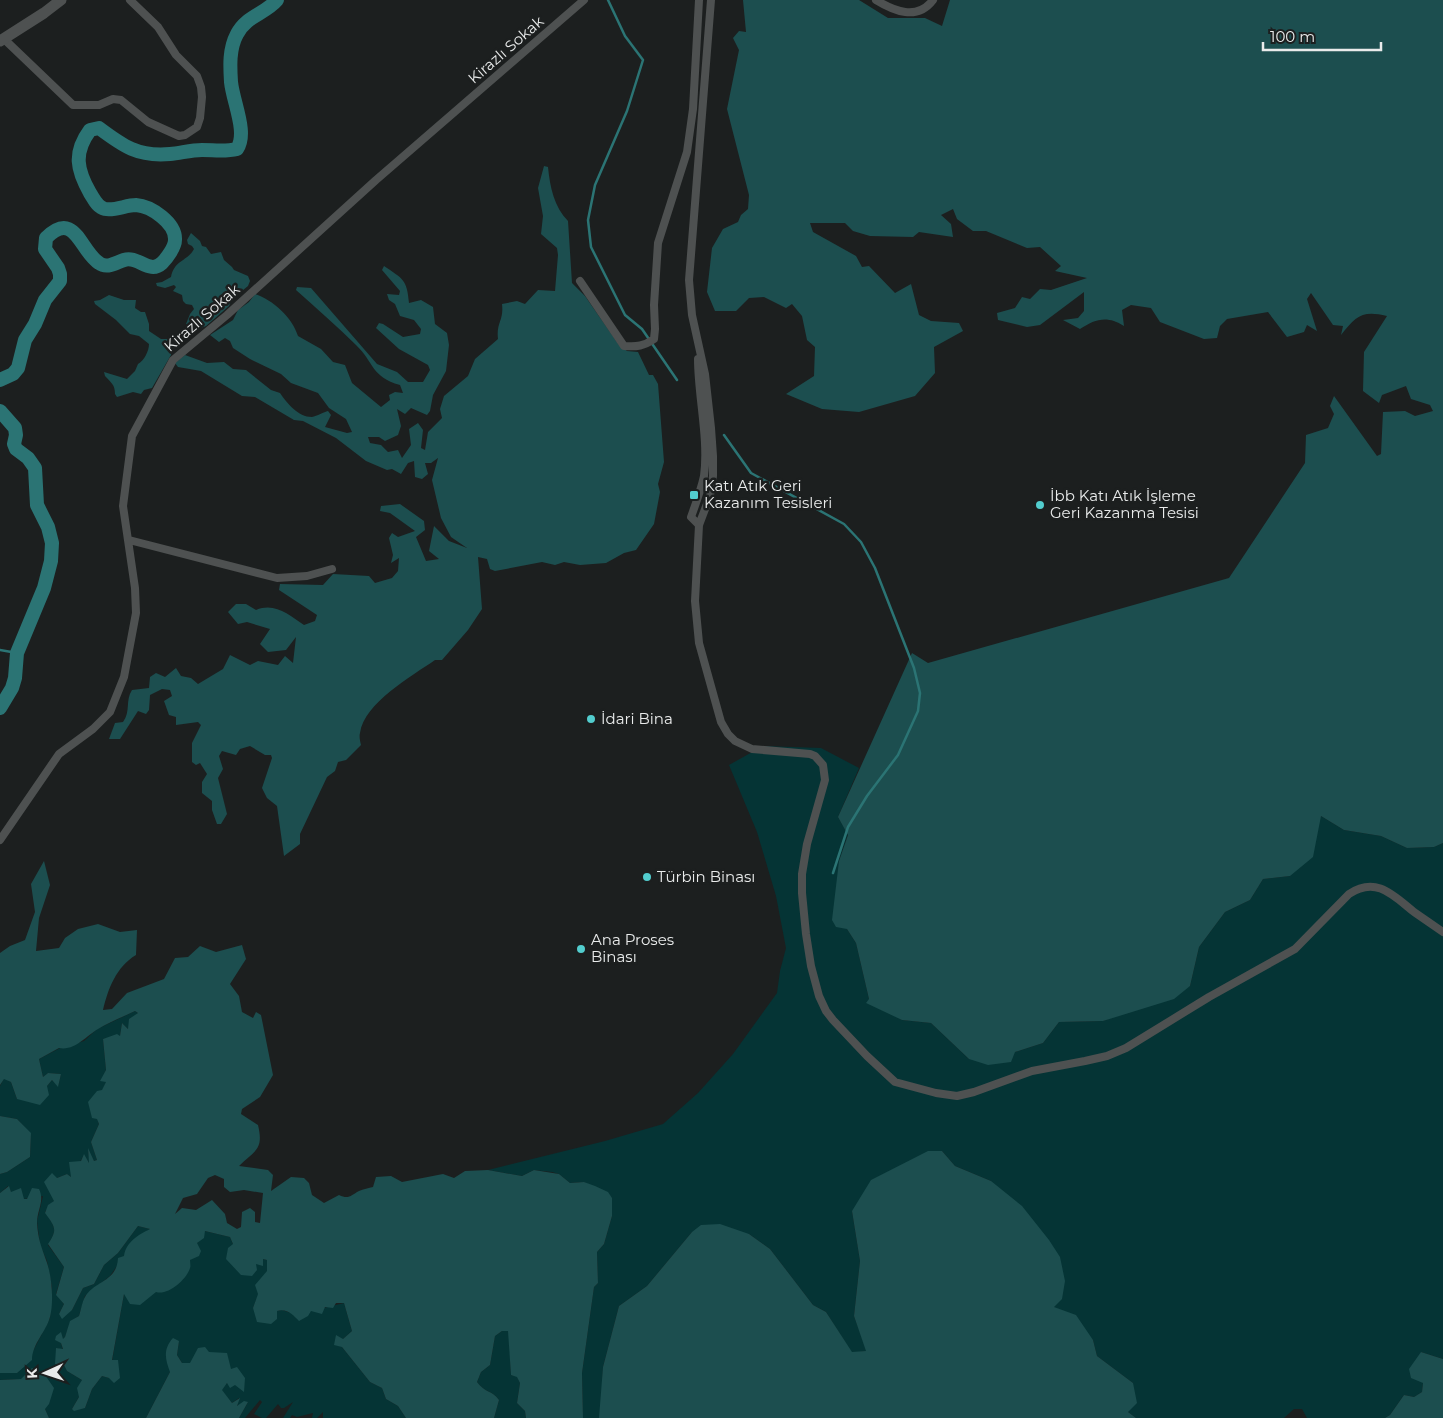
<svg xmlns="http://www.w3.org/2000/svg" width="1443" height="1418" font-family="Montserrat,sans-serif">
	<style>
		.green { fill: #053435 }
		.forest { fill: #1c4e4f; fill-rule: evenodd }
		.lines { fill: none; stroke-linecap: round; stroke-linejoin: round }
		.stream { stroke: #2b7474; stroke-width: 2.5 }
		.river { stroke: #2b7474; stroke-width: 14 }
		.street { stroke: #4e5151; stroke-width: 8 }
		.secondary { stroke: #4e5151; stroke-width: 11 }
		.poi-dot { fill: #52cdce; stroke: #1c1f1f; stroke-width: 2 }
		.labels { text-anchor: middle; stroke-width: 5; stroke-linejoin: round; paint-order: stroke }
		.street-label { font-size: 15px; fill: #e9ebeb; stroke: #1c1f1f }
		.poi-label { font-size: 15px; fill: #e9ebeb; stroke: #1c1f1f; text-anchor: start }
	</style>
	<rect width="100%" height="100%" fill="#1c1f1f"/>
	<path class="green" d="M763 746 821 748 859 768 838 817 848 834 839 861 847 929 856 943 869 999 902 1020 931 1023 969 1059 1015 1052 1043 1043 1059 1022 1103 1021 1190 986 1199 947 1225 912 1250 900 1263 879 1290 876 1321 816 1344 830 1381 836 1407 848 1434 847 1443 843V1359L1421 1352 1423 1383 1422 1392 1414 1397 1404 1395 1390 1415 1385 1418H1307L1302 1409H1294L1284 1418H1136L1128 1412 1133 1383 1097 1356 1093 1340 1054 1307 991 1181 955 1166 942 1151 852 1211 860 1261 854 1316 867 1351 852 1353 826 1312 813 1305 770 1249 749 1234 692 1232 647 1286 619 1306 603 1367 601 1414 599 1418H583L582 1373 594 1287 598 1283 597 1252 604 1244 612 1216V1198L584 1182 570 1183 559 1174 552 1172 534 1170 522 1176 488 1170 605 1141 663 1124 698 1093 733 1054 777 993 780 971 786 948 776 896 757 832 729 765Z
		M135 1011 138 1013 128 1029 122 1023 120 1036 103 1039 106 1070 101 1081H107C101 1092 94 1112 99 1124L91 1142 97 1160 94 1161 88 1150 90 1165 84 1155 71 1177 67 1174 57 1178 54 1201 45 1212C55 1227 58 1229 48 1245L64 1267 56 1294 64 1304 59 1314 72 1310 83 1288 94 1284 104 1265 118 1253 138 1226 150 1229 124 1256 110 1276 85 1296 79 1316 71 1321 65 1337 61 1343 63 1350 56 1348 67 1371 82 1380 79 1397 72 1409 85 1408 92 1389 102 1376 109 1378 124 1294 190 1260 197 1243 205 1231 230 1237 233 1244 256 1263 263 1259 267 1260 268 1271 253 1308 277 1311 282 1310 291 1313 311 1311 344 1303 352 1331 343 1339 342 1347 370 1382 382 1388 386 1399 398 1406 406 1418H323V1412L317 1418H312L313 1413 297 1417 292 1415 290 1418H283L293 1402 284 1408H281L278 1404 266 1418H262L254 1414 262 1402 260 1400 245 1418H239L248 1402 237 1407 239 1398 232 1403 221 1390 227 1383 231 1369 182 1363 177 1355 179 1341 170 1372 146 1418H49L45 1409 21 1379 0 1380V1373H17L32 1353 50 1318 52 1287 47 1261 40 1245 37 1221 43 1196 24 1199 11 1192 8 1186 0 1193V1174L7 1172 30 1157 31 1134 17 1119 0 1116V1086L4 1078 11 1082 17 1099 47 1086 52 1080 58 1086 61 1074 48 1073 43 1077 39 1059 60 1048 84 1041 97 1029Z
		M502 1331H509L511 1375 517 1376 520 1383 517 1403 525 1411 526 1418H494L499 1400C492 1390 485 1393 477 1382L481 1372 490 1365 495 1336Z"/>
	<path class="forest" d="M743 0H859L888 18H925L942 26 950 0H1443V843L1434 847 1407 848 1381 836 1344 830 1321 816 1313 857 1290 876 1263 879 1250 900 1225 912 1199 947 1190 986 1174 999 1103 1021 1059 1022 1043 1043 1015 1052 1011 1062 988 1065 969 1059 931 1023 902 1020 866 1003 869 999 856 943 847 929 836 927 832 920 839 861 848 835 838 817 912 653 928 663 1229 578 1305 463 1306 435 1328 428 1334 414 1330 406 1334 396 1377 456 1381 454 1383 412 1405 411 1415 416 1433 411 1430 405 1411 399 1406 386 1382 395 1379 403 1363 391 1364 352 1387 316C1362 310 1356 316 1341 335L1343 326 1333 325 1311 293 1307 299 1317 331 1307 325 1304 332 1287 337 1268 312 1227 319 1220 326 1217 338 1204 339 1160 322 1151 308 1131 305 1122 310 1124 326C1107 315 1095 319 1080 329L1063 320 1078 318 1084 311V292L1040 325 1027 327 998 320 997 313 1015 308 1022 297 1030 299 1040 289 1051 290 1087 278 1055 271 1061 266 1040 247 1027 248 986 231H973L957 219 953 209 941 215 951 224 953 237 919 232 913 237 870 236 853 231 845 223H810L813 232 856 256 862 267 869 266 895 293 911 284 919 315 931 321 959 323 963 331 934 347 935 373 915 396 859 412 822 409 786 394 814 376 815 347 807 340 802 316 792 304 786 308 764 297 749 298 736 311H715L707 292 712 248 723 229 738 222 741 215 748 209 749 195 727 109 739 50 733 38 739 31 746 32Z
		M544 166 548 167C550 187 554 207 568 221L572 283 585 296 619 345 627 351 638 352 649 375H653L658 384 664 462 658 484 660 492 654 524 636 550 624 553 606 563 580 565 564 562 555 565 542 562 495 571 490 569 487 559 478 557 482 609 468 630 442 660H435C412 676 364 703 360 733 359 736 360 741 361 745L346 760 338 762 335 771 327 777 300 834V844L284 856 277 806 267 798 262 788 272 758 271 755H265L250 746 240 749 236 755 222 751 219 756 223 769 218 778 227 814 221 824H217L212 810V801L202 793V782L207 774 200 763 196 765 192 762V743L201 725 198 722 176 725V717L169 715 164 701 172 696 170 690 162 689 150 695 149 710 146 714 138 711 120 739H109L115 723 123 722C131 711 125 701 132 690L149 688 150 677 156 673 165 677 176 668 181 676 191 678 198 684 223 669 230 655 250 665 258 661 278 665 285 656 293 663 296 637 286 650 268 652 260 644 270 629 247 622 238 624 228 612 236 604H246L256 610C275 602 289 615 304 625L315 621 317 615 279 590 280 584 323 585 333 574 369 576 375 583 392 578 398 571 399 558 391 563 393 555 389 538 392 533 398 537 415 531 390 513 380 511 381 506 400 504 424 521 425 530 416 537 426 561 439 559 429 551 434 526 449 541 467 548 451 537 441 518 432 480 438 458 431 463H425L428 474 422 479 415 477 414 461 408 463 401 474 392 469 387 470 366 461 336 438 303 421 294 420 255 397 242 396 201 371 178 367 175 363 185 355 207 363 224 362 233 369 246 370 271 390 280 393C287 403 298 417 312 417 317 416 324 412 328 411L331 415 325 427 347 433 352 432 346 419 329 408 318 393 291 383 281 374 250 359 233 348 230 341 225 338 219 342 210 335 233 320 238 310 249 302 255 294C273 300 292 317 298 336L321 349 333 362 345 365 352 383 381 407 390 400 389 395 395 392 403 393 400 385C371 377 374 362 356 345 337 326 316 308 296 290L297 287 311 288 377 364 397 372 408 382H423L430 370 428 365 399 349 376 328 379 323 383 324 403 337 420 334 421 329 414 320 400 316 395 304 389 300 387 294 399 295 400 291 382 270 384 266C403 279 407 279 409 303L421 300 433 307 435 324 447 333 449 345 446 371 433 395 430 411 427 415 411 408 405 414 397 409 401 426 398 435 385 441 379 437H368L370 443 381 445 388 452 398 450 402 458 411 445 409 429 418 423 423 430 421 448 425 450 428 432 442 418 440 409 444 396 468 376 475 359 498 339C496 322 504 321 502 304L517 301 525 304 538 290 555 291 558 255 557 248 541 234 543 216 538 188Z
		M191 233 200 241 202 246 206 247 211 254 221 252 224 260 232 267 234 270 248 276 250 281 248 286 232 299 229 306 206 326 196 330 186 324 190 314 194 309 192 305 186 304 183 301 182 295 173 291 176 287 174 285 165 288 157 286 156 283 162 282 171 277C174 260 188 261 194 249L192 246 188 244 187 240Z
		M109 295 124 300H136L135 308 141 312H145L149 324V331L161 339H169L172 343 171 355 152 388 144 390 141 394 133 392 117 397 115 394C115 384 111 383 105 376L104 372 127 379 135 371 138 364C144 361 149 351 149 344L139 336 130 334 116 320 95 304 94 301 100 300Z
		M44 861 50 885 39 918 36 951 59 948 65 938 78 929 98 924 120 932 137 930 136 955C116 967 108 989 103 1010L112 1009 127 993 164 979 175 958 188 957 200 946 216 952 242 945 246 959 230 984 239 996 242 1012 253 1018 256 1012 261 1015 273 1075 260 1097 242 1109 241 1114 258 1125C264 1150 255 1150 239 1166L268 1170 273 1175 271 1191 291 1177 304 1178 309 1183 312 1195 324 1203 339 1195C349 1200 351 1195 359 1191 363 1189 369 1188 373 1187L376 1177 391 1176 402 1182 443 1174 454 1178 465 1171 488 1170 522 1176 534 1170 559 1174 570 1183 584 1182 595 1186 608 1192 612 1198V1216L604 1244 597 1252 598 1283 594 1287 582 1373 583 1418H526L525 1411 517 1403 520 1383 517 1377 511 1375 508 1331H502L495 1336 490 1365 481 1372 477 1382C485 1393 492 1390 499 1400L494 1418H406L398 1406 386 1399 382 1388 370 1382 342 1347 334 1345 336 1335 343 1339 352 1331 344 1303H336L333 1308 325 1307 322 1314 311 1311 308 1316 299 1321C293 1315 287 1308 277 1311V1319L271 1324 257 1322 253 1308 258 1294 255 1285 267 1271V1260L263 1259V1266L256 1264 257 1270 252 1276 241 1275 226 1259 228 1248 233 1244 230 1237 205 1231 204 1238 197 1243 201 1251 199 1256 190 1260C190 1263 191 1266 190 1268 187 1279 168 1296 156 1292L140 1305 130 1304 124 1294 112 1360H118L120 1378 114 1383 109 1378 102 1376 92 1389 85 1408 74 1411 72 1409 79 1397 77 1388 82 1380 67 1371 64 1365 55 1364 56 1348 63 1349 61 1343 55 1340 56 1336 61 1332 63 1339 65 1337 70 1321 79 1316C81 1310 82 1302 85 1297 94 1281 117 1282 118 1258L124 1256C126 1242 138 1235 150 1229L138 1226 118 1253 104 1265 94 1284 83 1288 72 1310 62 1319 59 1314 64 1304 56 1295 64 1267 48 1244C58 1229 55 1227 45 1213L48 1205 54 1201 44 1182 52 1173 57 1178 67 1174 71 1177 69 1162 81 1161 84 1154 89 1163 88 1148 94 1161 97 1160 91 1142 99 1124 97 1119 92 1118 88 1102 97 1091 102 1090 106 1082 100 1081 106 1070 103 1039 117 1034 120 1036 122 1023 128 1029 129 1019 138 1013 135 1011C123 1017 109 1022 98 1029 86 1036 75 1051 59 1048L39 1059 43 1077 48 1073 61 1074 58 1087 52 1080 47 1086 49 1095 40 1105 17 1099 11 1082 4 1079 0 1085V953L10 946 25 940 35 912 31 884ZM215 1175 224 1179V1187L230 1192 244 1190 263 1193 260 1223 255 1222V1212L250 1208 242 1212 241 1227 237 1229 227 1223 225 1214 212 1200 196 1210 182 1208 175 1214 183 1198 197 1194 208 1178Z
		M0 1116 17 1119 31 1133 30 1157 7 1172 0 1174Z
		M928 1151H942L955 1166 991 1181 1022 1206 1049 1240 1060 1257 1065 1281 1062 1299 1054 1307 1076 1315 1093 1340 1097 1356 1133 1383 1137 1403 1128 1412 1136 1418H599L603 1367 619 1306 647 1286 692 1232 701 1225 720 1224 749 1234 770 1249 813 1305 826 1312 852 1352 866 1351 854 1316 860 1261 852 1211 871 1180Z
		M9 1186 11 1192 21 1188 24 1199H27L32 1188 39 1189C45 1201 37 1210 37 1223 38 1239 41 1246 46 1260 52 1275 54 1302 50 1317 46 1332 32 1344 32 1360L17 1373H0V1193Z
		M173 1338 179 1341 177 1355 182 1363H190L198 1348 205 1347 209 1352 227 1353 231 1369 237 1367 245 1378 244 1392 235 1385 230 1388 227 1383 222 1390 232 1403 240 1398 237 1406 244 1401 248 1402 239 1418H146L170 1372C165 1359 163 1349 173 1338Z
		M1421 1352 1443 1359V1418H1385L1390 1415 1404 1395 1414 1397 1422 1392 1423 1383 1411 1378 1409 1369Z
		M32 1368 45 1375 54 1388 49 1404 45 1409 49 1418H0V1380L21 1379Z"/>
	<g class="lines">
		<path class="stream" d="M608 0 625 36 643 60 627 111 595 185 588 220 591 247 625 315 642 329 677 380
			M724 435 751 473 844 524 861 542 875 568 914 668 920 693 918 711 898 755 867 796 848 827 833 873
			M0 650 17 653"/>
		<path class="river" d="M0 380 13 374 18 368 25 340 35 324 45 300 60 281V274L58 268 45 249 46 238C75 209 80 251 99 263 107 269 115 263 124 260 138 255 149 275 162 263 167 258 175 247 175 240 176 223 151 206 136 205 126 205 115 211 105 209 97 207 94 199 90 193 77 170 73 153 90 130L99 128C123 146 138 157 170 154 181 153 191 150 202 150 214 150 225 152 237 149 248 133 233 102 231 82 230 66 229 49 237 34 246 16 265 14 277 0
			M0 411 15 428 16 435 14 444 16 449 28 458 35 468 37 505 48 527 52 543 51 561 44 588 17 653 15 678 12 688 0 708"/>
		<path class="street" d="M711 0 689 280 692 315 705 374 711 428 713 456V476L710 496 699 525 695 601 699 643 721 722 728 734 735 741 752 749 810 754 815 756 823 765 825 780 807 844 802 874V893L806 934 811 966 819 996 826 1011 833 1020 867 1056 895 1082 936 1093 957 1096 974 1092 1032 1071 1085 1061 1107 1056 1126 1048 1209 997 1295 949 1349 894C1376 876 1393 895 1414 912 1424 919 1433 925 1443 932
			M876 0C894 11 917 21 933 0
			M3 38 73 105H99L113 99 121 100 148 122 179 136 185 135 197 127 200 118 202 97 201 87 197 76 176 55 158 27 130 0
			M580 281 624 346C637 347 644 346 654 339L655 329 654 305 658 243 687 152 693 109 699 0
			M698 359C698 396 709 439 704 476 701 490 696 503 691 517L699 525
			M129 540 277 578 307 576 332 569
			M0 840 59 754 93 729 110 712 124 677 136 613 135 588 123 506 132 436 173 360 227 315 376 180 584 0"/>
		<path class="secondary" d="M0 41 44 13 61 0"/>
	</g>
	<g class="poi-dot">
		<rect x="689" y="490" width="10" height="10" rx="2.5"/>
		<circle cx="1040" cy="505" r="5"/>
		<circle cx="591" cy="719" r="5"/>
		<circle cx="647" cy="877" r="5"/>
		<circle cx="581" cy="949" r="5"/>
	</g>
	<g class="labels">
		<g class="street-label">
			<text transform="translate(506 50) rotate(-41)" y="5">Kirazlı Sokak</text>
			<text transform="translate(202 318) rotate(-41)" y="5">Kirazlı Sokak</text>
		</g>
		<g class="poi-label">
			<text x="704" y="491">Katı Atık Geri<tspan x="704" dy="17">Kazanım Tesisleri</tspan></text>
			<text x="1050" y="501">İbb Katı Atık İşleme<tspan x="1050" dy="17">Geri Kazanma Tesisi</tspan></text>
			<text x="601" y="724">İdari Bina</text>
			<text x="657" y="882">Türbin Binası</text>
			<text x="591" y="945">Ana Proses<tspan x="591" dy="17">Binası</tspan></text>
		</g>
	</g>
	<g transform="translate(45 1373) rotate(267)" stroke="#1c1f1f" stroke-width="4" paint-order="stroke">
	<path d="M0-4L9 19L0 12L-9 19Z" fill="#e9ebeb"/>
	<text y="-8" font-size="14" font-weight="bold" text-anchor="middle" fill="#e9ebeb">K</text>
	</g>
	<path d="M1263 42v8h118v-8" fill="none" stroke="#e9ebeb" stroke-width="2.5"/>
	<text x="1270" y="42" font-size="15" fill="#e9ebeb" stroke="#1c1f1f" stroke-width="4" paint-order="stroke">100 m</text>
</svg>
